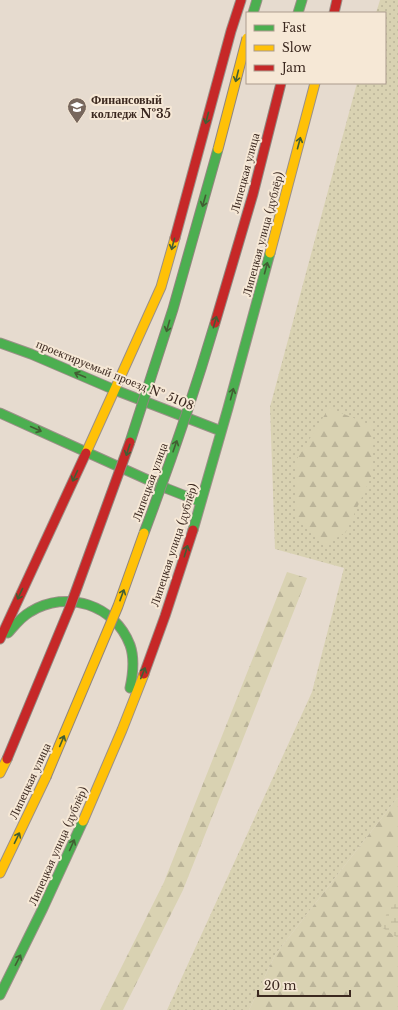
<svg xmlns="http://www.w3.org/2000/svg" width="398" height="1010" font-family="'Libre Baskerville',serif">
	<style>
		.grass { fill: url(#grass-dots) }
		.forest { fill: url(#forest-firs) }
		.wetland { fill: url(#wetland-marsh) }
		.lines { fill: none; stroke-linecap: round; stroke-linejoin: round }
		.fast-casing { stroke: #9b9088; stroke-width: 11 }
		.slow-casing { stroke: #9b9088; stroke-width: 11 }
		.jam-casing { stroke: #9b9088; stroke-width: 11 }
		.fast { stroke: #4caf50; stroke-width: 9 }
		.slow { stroke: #ffc107; stroke-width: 9 }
		.jam { stroke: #c62828; stroke-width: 9 }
		.fast-bridge-casing { stroke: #91867f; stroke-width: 11; stroke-linecap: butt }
		.slow-bridge-casing { stroke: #91867f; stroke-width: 11; stroke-linecap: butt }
		.jam-bridge-casing { stroke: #91867f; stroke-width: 11; stroke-linecap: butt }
		.fast-bridge { stroke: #4caf50; stroke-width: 9 }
		.slow-bridge { stroke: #ffc107; stroke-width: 9 }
		.jam-bridge { stroke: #c62828; stroke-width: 9 }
		.oneway { stroke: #425e33 }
		.labels { text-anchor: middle; stroke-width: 4; stroke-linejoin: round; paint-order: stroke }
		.poi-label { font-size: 12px; font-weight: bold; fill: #3b281f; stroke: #f6e8d6; text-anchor: start }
		.street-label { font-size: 12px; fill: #3b281f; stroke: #f6e8d6 }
	</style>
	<defs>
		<pattern id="grass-dots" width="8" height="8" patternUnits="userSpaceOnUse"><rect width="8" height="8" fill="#d9d2b2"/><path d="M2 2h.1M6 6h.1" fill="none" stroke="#bbb499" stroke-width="1.8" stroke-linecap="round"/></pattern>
		<pattern id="forest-firs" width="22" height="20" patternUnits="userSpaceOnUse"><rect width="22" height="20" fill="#d9d2b2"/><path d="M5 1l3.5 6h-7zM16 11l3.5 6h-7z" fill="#bbb499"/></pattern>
		<pattern id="wetland-marsh" width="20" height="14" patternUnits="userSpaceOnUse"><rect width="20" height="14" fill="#d9d2b2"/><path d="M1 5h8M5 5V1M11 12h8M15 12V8" fill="none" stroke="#bbb499"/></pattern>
	</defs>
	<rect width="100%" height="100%" fill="#e6dbcf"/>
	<path class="grass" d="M380 0H398V797L275 955 249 1010H167L312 692 344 568 275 549 270 407 357 83H385V13H376Z"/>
	<path class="forest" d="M329 408 373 426 372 475 346 532 325 545 296 519 295 462Z
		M287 572 307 578 183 890 123 1010H100L164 882Z
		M398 797V1010H249L275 955Z"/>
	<path class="wetland" d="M398 902V938L381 927 389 908Z"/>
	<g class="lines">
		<defs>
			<path id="fast" d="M253 13 257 0
				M298 13 302 0
				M0 343 31 354 115 390 221 431
				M0 413 168 489 201 502
				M193 530 228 408 270 253
				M8 633C15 625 21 617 30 612 67 589 115 605 130 645 135 659 133 674 130 688
				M0 995 43 908 83 821"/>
			<path id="slow" d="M270 253 315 83
				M86 453 161 287 175 238
				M0 773 7 759
				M83 821 122 730 144 674
				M0 873 46 777"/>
			<path id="jam" d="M334 13 337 0
				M175 238 231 31 241 0
				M0 639 86 453
				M144 674 165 616 193 530"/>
		</defs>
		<use href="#fast" class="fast-casing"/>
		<use href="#slow" class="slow-casing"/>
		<use href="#jam" class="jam-casing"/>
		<use href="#fast" class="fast"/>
		<use href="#slow" class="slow"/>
		<use href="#jam" class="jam"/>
		<defs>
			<path id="fast-bridge" d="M130 442 173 309 218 149
				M144 533C170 464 194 394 215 323"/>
			<path id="slow-bridge" d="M218 149 247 38
				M46 777 118 606 144 533"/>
			<path id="jam-bridge" d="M215 323 253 194 281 83
				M7 759 70 607 130 442"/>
		</defs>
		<use href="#fast-bridge" class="fast-bridge-casing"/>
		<use href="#slow-bridge" class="slow-bridge-casing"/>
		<use href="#jam-bridge" class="jam-bridge-casing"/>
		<use href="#fast-bridge" class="fast-bridge"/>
		<use href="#slow-bridge" class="slow-bridge"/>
		<use href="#jam-bridge" class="jam-bridge"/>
	</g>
	<defs><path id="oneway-shaft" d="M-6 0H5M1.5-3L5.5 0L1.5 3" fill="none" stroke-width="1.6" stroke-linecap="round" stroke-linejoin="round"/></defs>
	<g class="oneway">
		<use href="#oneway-shaft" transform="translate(237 76) rotate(104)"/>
		<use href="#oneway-shaft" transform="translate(207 118) rotate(105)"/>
		<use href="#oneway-shaft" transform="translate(299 143) rotate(-75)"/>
		<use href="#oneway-shaft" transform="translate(204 201) rotate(106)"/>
		<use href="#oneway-shaft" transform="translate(173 244) rotate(105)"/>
		<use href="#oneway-shaft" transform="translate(266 268) rotate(-75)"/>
		<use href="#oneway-shaft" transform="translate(215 322) rotate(-74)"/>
		<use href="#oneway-shaft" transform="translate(168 326) rotate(106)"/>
		<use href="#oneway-shaft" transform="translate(80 375) rotate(-157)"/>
		<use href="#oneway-shaft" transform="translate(232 394) rotate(-75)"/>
		<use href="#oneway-shaft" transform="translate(36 429) rotate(24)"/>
		<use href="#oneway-shaft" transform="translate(175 446) rotate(-71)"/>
		<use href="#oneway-shaft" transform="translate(128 450) rotate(108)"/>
		<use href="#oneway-shaft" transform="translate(75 476) rotate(115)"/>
		<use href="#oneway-shaft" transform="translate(186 551) rotate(-73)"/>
		<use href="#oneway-shaft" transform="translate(20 594) rotate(115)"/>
		<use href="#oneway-shaft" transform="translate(122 595) rotate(-70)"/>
		<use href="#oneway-shaft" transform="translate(143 673) rotate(-68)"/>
		<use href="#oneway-shaft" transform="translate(62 741) rotate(-67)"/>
		<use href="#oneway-shaft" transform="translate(17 838) rotate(-64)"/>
		<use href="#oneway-shaft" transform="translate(72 845) rotate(-66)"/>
		<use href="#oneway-shaft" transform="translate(18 960) rotate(-63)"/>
	</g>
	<defs>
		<symbol id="university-pin" viewBox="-11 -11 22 30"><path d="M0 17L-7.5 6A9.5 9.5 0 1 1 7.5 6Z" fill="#77675d" stroke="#f6e8d6"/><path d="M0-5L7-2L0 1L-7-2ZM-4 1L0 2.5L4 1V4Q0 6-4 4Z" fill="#fff"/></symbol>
	</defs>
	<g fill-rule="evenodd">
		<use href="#university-pin" x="66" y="96" width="22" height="30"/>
	</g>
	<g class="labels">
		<g class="poi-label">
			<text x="91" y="104">Финансовый<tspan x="91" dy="14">колледж №35</tspan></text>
		</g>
		<g class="street-label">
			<text transform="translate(245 173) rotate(-75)" y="4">Липецкая улица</text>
			<text transform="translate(263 234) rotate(-75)" y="4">Липецкая улица (дублёр)</text>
			<text transform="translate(115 375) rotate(22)" y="4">проектируемый проезд № 5108</text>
			<text transform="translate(150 482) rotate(-70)" y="4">Липецкая улица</text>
			<text transform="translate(174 545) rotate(-72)" y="4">Липецкая улица (дублёр)</text>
			<text transform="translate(30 781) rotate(-65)" y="4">Липецкая улица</text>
			<text transform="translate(58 846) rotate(-66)" y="4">Липецкая улица (дублёр)</text>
		</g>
	</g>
	<rect x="246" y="12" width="140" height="72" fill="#f6e8d6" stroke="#ab9b8d"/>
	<rect x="254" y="25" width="20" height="6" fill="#4caf50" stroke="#ab9b8d"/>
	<text x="282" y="32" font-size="12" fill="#3b281f">Fast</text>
	<rect x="254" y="45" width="20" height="6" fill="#ffc107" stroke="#ab9b8d"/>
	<text x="282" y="52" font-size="12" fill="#3b281f">Slow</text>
	<rect x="254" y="65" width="20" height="6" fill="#c62828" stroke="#ab9b8d"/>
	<text x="282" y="72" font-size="12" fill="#3b281f">Jam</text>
	<path d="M258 990v6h92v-6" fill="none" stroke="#3b281f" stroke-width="2"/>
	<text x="264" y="990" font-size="12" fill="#3b281f" stroke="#f6e8d6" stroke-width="3" paint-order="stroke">20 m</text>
</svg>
